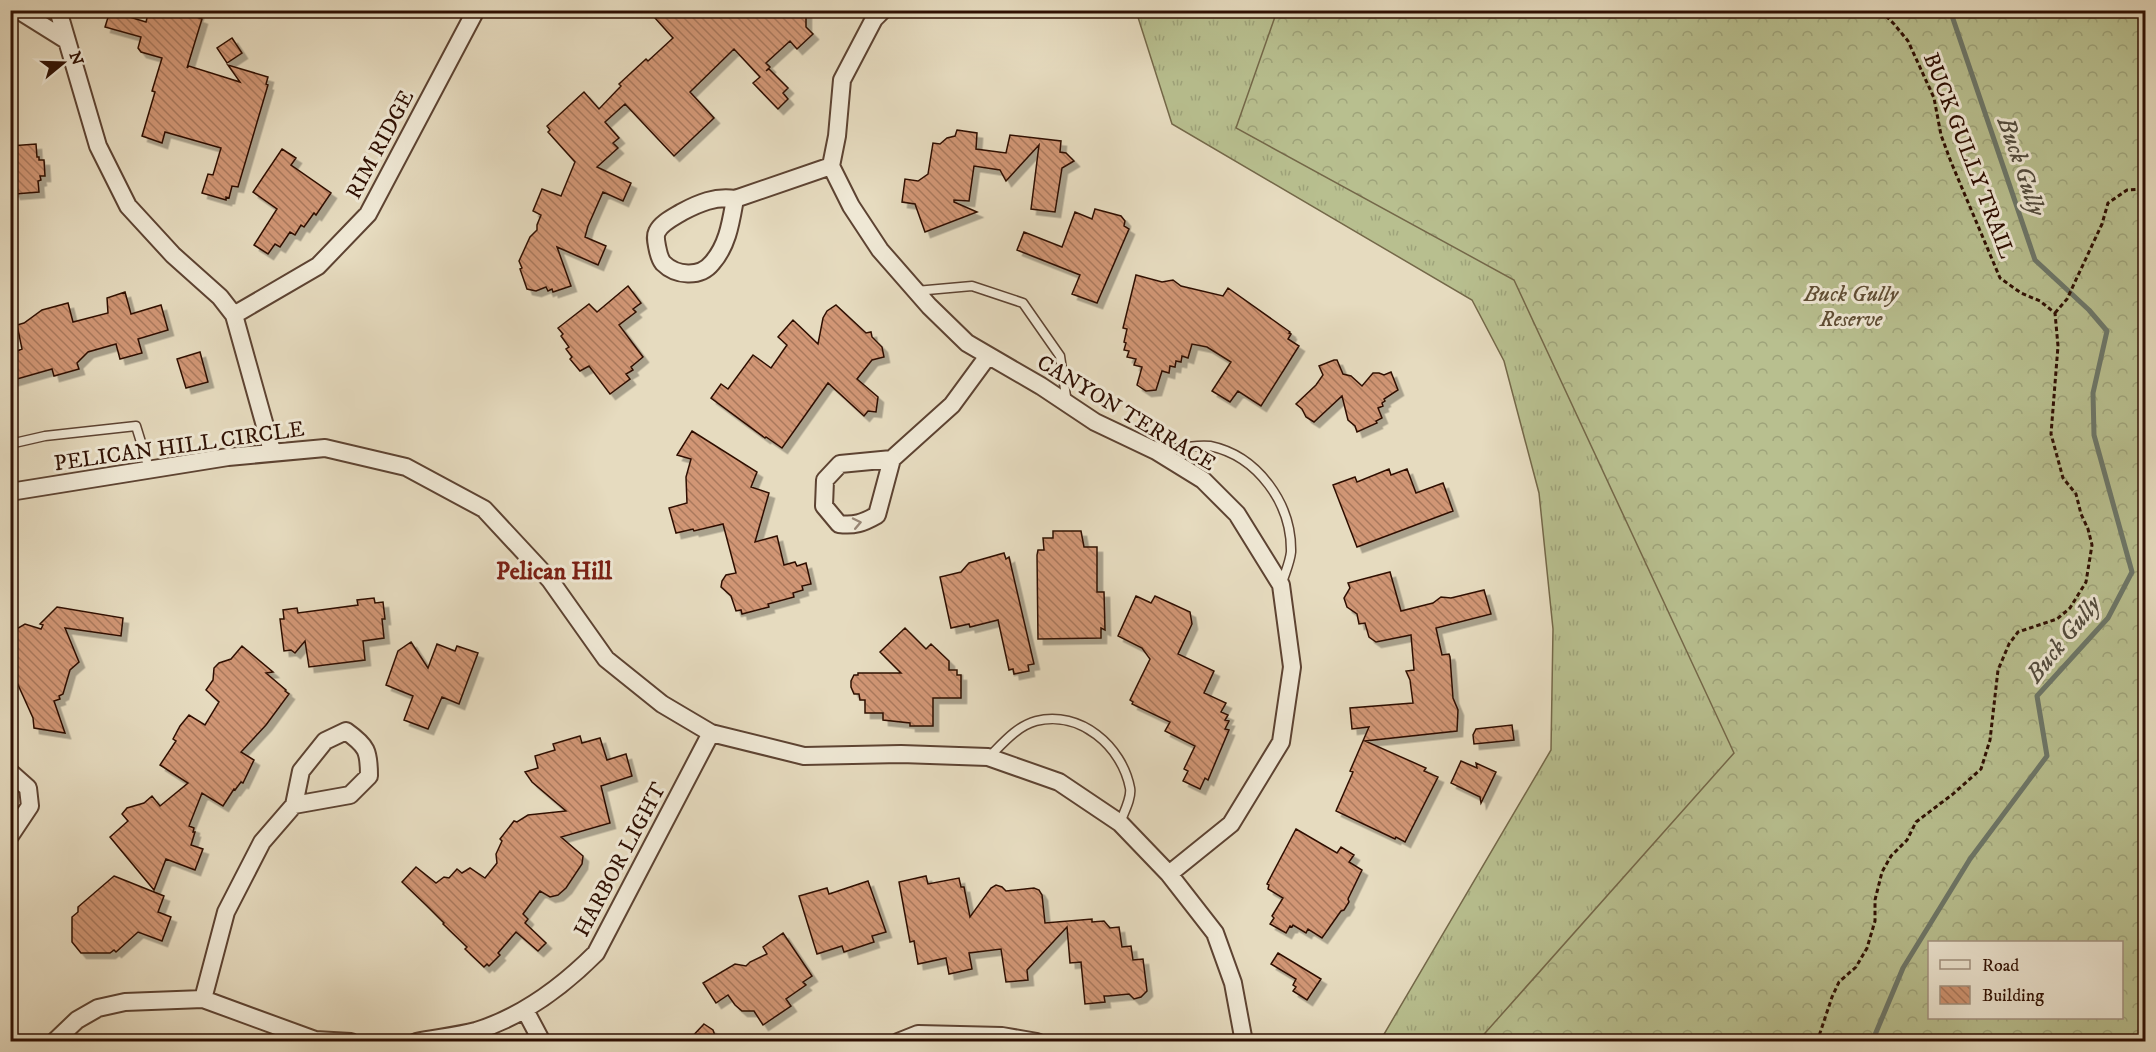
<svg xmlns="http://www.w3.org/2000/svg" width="2156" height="1052" font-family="'IM FELL DW Pica',serif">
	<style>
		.grass { fill: url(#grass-tufts); stroke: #746849; stroke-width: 1.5; fill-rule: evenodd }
		.forest { fill: url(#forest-crowns); stroke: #746849; stroke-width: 1.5; fill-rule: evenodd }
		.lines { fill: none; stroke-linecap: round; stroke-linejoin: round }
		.stream { stroke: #6d7769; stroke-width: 5 }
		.building { fill: url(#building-back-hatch); stroke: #2f1003; stroke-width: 1.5; filter: url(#shadow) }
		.lane-casing { stroke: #5d4332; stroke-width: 11 }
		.street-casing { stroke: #5d4332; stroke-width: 20 }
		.path { stroke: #2f1003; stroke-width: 3; stroke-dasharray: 4.5 3; stroke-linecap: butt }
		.lane { stroke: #efe8d5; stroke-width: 8 }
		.street { stroke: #efe8d5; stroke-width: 16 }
		.oneway { stroke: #998776 }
		.labels { text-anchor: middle; stroke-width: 6; stroke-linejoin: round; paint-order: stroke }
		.street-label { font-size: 22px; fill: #2f1003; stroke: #efe8d5 }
		.park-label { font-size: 22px; font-style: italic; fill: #5f4d34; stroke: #efe8d5 }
		.water-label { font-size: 24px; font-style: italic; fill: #534c3e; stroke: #efe8d5 }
		.neighbourhood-label { font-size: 24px; font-weight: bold; fill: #7a1f14; stroke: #efe8d5 }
	</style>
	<defs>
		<pattern id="grass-tufts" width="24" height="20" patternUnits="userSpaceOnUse" patternTransform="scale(1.5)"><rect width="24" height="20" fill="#b8bf8f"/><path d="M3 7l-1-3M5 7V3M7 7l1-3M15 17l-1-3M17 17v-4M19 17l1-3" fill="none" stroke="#9ea37a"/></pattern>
		<pattern id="forest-crowns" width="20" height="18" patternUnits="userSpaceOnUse" patternTransform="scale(1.5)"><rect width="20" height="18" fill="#b8bf8f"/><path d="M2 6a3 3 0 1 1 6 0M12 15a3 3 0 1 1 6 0" fill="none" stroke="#9ea37a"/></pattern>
		<pattern id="building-back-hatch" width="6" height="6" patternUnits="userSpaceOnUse" patternTransform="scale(1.5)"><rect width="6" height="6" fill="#d19674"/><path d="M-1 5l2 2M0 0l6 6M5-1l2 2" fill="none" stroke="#aa795d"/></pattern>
		<filter id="shadow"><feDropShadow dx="5.5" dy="5.5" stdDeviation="0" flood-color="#0004"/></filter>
	</defs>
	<rect width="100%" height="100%" fill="#e6dbbf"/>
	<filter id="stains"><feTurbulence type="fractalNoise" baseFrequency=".00333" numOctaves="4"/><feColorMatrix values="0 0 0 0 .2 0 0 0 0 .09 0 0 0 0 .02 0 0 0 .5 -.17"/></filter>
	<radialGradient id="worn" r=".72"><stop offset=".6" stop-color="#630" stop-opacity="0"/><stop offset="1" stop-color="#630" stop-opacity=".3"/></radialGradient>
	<path class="grass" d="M1136 11H2145V1041H1380L1551 750 1553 629 1539 493 1504 361 1472 300 1172 124ZM1930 942H2122V1018H1930Z"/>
	<path class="forest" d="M1277 11H2145V1041H1478L1734 753 1514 280 1236 128ZM1930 942H2122V1018H1930Z"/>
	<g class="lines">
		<path class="stream" d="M1872 1042 1903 968 1970 859 2047 756 2037 696 2108 618 2132 572 2094 435 2093 393 2107 331 2089 310 2035 260 1950 10"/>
	</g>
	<path class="building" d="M149 10H199L197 17 202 19 187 68 189 66 240 82 228 65 268 77 266 84 268 85 238 187 232 186 229 198 226 197V200L202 193 208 174 213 175 221 148 165 132 162 143 142 136 155 92 152 91 162 58 141 52 138 48 141 37 105 27 110 11 146 22Z
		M662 10H806V27L813 34 797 49 790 41 766 63 770 67 766 71 769 69 788 88 783 93 788 99 778 109 753 83 760 77 734 49 690 92 714 118 674 156 625 104 605 122 619 138 613 143 618 148 597 167 631 183 623 201 603 192 588 226 585 237 606 246 598 265 557 247 571 286 553 292 552 289 548 291 546 287 536 291 527 289 520 269 522 268 519 261 530 237 537 230V225L541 215 533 211 542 189 561 196 575 162 548 132 550 130 547 126 584 92 599 109 621 86 619 84 646 59 648 61 673 38 655 18Z
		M232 38 242 53 227 63 217 48Z
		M957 130 977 133 976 149 1006 153 1010 135 1061 141 1060 152 1066 153 1074 161 1062 168 1055 212 1031 209 1039 145 1006 181 1000 170 974 166 969 201 954 200V202L977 212 925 232 915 204 902 202 905 179 918 181 928 174 933 143 940 144 947 138 955 136Z
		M36 144 37 157H39V160H44L45 176H40L41 180 38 181 39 192 15 194 14 191H10V146Z
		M282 149 296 158 291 165 331 193 316 215 314 213 304 227 301 225 295 235 290 232 280 247 275 244 268 254 254 245 277 209 253 192Z
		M1095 209 1121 216 1125 221 1124 226 1129 229 1097 303 1072 294 1080 275 1017 250 1024 232 1062 247 1075 212 1092 219Z
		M1136 275 1162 282 1173 280 1181 286 1223 296 1228 288 1290 332 1289 333 1291 334 1288 339 1299 346 1261 406 1238 391 1230 402 1212 391 1231 362 1207 347 1192 344 1188 358 1182 356 1181 362 1176 361 1175 367 1170 366 1169 373 1162 371 1156 390 1146 391 1137 385 1142 367 1134 365 1136 359 1127 357 1129 351 1124 350 1126 343 1124 342 1127 329 1123 328Z
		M628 286 641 303 633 309 636 312 619 325 643 357 631 367 633 370 626 374 630 379 610 394 589 366 580 371 570 359 572 357 566 349 569 347 561 336 563 334 558 328 589 304 597 312Z
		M125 292 131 314 161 305 168 330 138 339 142 353 120 359 116 344 88 352 77 363 79 369 54 376 52 369 10 381V354L22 349 17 325 24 323 42 310 68 303 73 322 108 313 107 298Z
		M836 305 866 333 871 332 872 337 882 347 884 357 872 360 857 379 878 397 876 412 868 411 864 416 828 383 782 448 766 437 765 438 711 398 721 384 728 389 753 355 771 368 787 345 778 337 793 320 818 344 823 318 827 311Z
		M200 352 208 382 186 388 177 359Z
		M1334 360H1337L1343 374 1351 376 1362 386 1373 373H1379L1384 375 1391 372 1398 390 1384 399 1385 401 1382 403 1383 406 1378 408 1382 418 1376 421 1377 423 1357 432 1355 426 1348 420 1342 396 1314 422 1306 417 1302 409 1296 404 1316 385 1323 375 1319 366Z
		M692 431 757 472 751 487 769 493 755 542 777 536 784 565 795 562 797 566 806 563 811 584 802 586 803 590 793 593 794 597 768 604 769 607 742 614 741 610 736 611 731 596 721 587 722 581 726 575 736 573 723 524 694 531 693 529 676 533 669 508 687 503 686 477 691 459 677 455Z
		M1389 469 1391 475 1407 469 1416 493 1443 483 1453 511 1357 547 1333 485 1355 477 1357 482Z
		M1053 531H1081L1084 547H1097V592H1104L1105 630 1101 628V638L1038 639 1037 555 1038 550H1044L1043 538H1053Z
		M1004 553 1006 559 1009 557 1034 664 1028 665 1029 671 1014 674 1013 669 1009 670 998 620 970 627 969 624 951 628 940 577 961 572 969 563Z
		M1390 572 1401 611 1433 603 1441 597 1451 598 1484 590 1491 614 1436 628 1442 655 1449 654 1450 657 1453 698 1458 710 1457 731 1365 741 1426 768 1424 771 1438 777 1405 842 1396 837 1395 839 1336 811 1353 772 1350 771 1369 727 1352 729 1350 708 1413 703 1410 680 1406 671 1414 670 1411 635 1376 642 1369 637 1365 623 1359 624 1357 614 1347 607 1344 598 1350 588 1348 583Z
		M1136 596 1151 603 1155 596 1190 612 1192 624 1178 654 1214 671 1204 693 1226 703 1221 712 1228 715 1225 720 1229 721 1225 729 1229 730 1208 780 1205 778 1200 789 1183 781 1188 771 1184 769 1195 746 1165 731 1170 722 1132 704 1133 702 1130 700 1150 659 1142 648 1118 636Z
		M374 598 375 603 383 602 385 619H382L384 638 363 641 365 660 309 667 305 641 295 653 291 650 284 651 280 619H284L283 610 297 608 298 613 358 605 357 600Z
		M57 607 123 618 121 636 65 628 79 662 70 670 63 694 59 696 60 699 54 701 65 733 34 728 33 718 10 667V637L13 631 25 624 41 629 43 625 40 624Z
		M905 628 926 649 931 644 949 661V670H957V675H961V698H933V726H910V723L883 720V713H865V700H860L859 694H854L851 687V681L854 675H858V673H901L880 652Z
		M411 642 428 668 437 644 455 651 457 646 478 653 459 704 442 697 428 729 404 720 413 696 386 685 398 651Z
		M242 646 273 672 266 673 286 690 285 691 289 694 266 725 241 752 254 760 243 783 241 782 235 790 234 789 223 806 202 793 189 826 194 828 193 832H195L191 845 203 849 195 870 166 859 154 890 110 837 128 821 122 814 127 808 144 803 152 796 160 806 188 783 160 765 176 741 173 739 180 726 189 715 205 725 219 702 206 690 213 680 214 668 219 663 231 659Z
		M1512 725 1514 740 1474 744 1473 735 1476 729Z
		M580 736 582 743 600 738 607 760 626 754 632 776 601 786 610 823 561 837 583 856 582 864 566 888 558 895 550 897 540 891 523 914 528 919 525 923 546 943 538 951 516 932 498 953 500 955 489 966 487 964 484 967 465 949 467 947 443 924 444 923 426 905 402 882 416 867 436 883 444 877 449 878 457 869 462 873 470 868 485 878 497 863 496 854 502 841 500 839 514 821 517 822 528 815 566 811 532 782 525 772 538 768 535 756 555 750 553 744Z
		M1461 761 1477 768 1476 763 1496 772 1481 803 1480 797 1451 783Z
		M1296 829 1337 853 1341 847 1354 855 1349 862 1362 870 1348 899 1349 902 1344 910 1341 911 1322 938 1308 929 1306 933 1293 925 1292 927 1290 926 1286 933 1270 924 1274 918 1272 916 1283 898 1268 889 1269 885 1267 884Z
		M114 876 164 896 158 912 171 917 162 941 138 932 116 952 114 950 110 953H81L72 942V917L78 912V907Z
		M926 876 928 884 959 878 961 887H964L970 917 991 888 996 885 1002 887 1006 891 1034 888 1039 890 1042 895 1045 923 1092 919V922L1104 921 1110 928 1119 927 1122 947 1131 946 1133 960 1143 959 1147 991 1141 997 1134 999 1129 994 1108 996H1104L1105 1002 1085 1004 1081 962 1070 963 1067 927 1027 970 1028 980 1006 982 1001 949 969 953 972 969 949 974 946 958 918 964 914 941 910 942 899 882Z
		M868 881 886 932 872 936 874 942 844 952 842 946 817 954 799 896 827 888 829 894Z
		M783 933 812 976 803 982 806 985 786 999 791 1006 763 1025 754 1011H742L735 1005 728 995 716 1003 703 983 735 964 746 966 750 962 767 954 763 947Z
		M1278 953 1321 979 1307 1000 1293 991 1296 987 1293 985 1296 979 1271 964Z
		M704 1024 713 1030 717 1041H688Z"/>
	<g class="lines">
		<defs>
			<path id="lane" d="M916 291 972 286 1023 303 1060 356 1067 403
				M10 444 45 436 136 426 149 468
				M1159 451C1173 449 1197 444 1210 446 1258 456 1292 504 1291 552 1290 562 1285 573 1282 583
				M989 757C1002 744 1017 726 1036 721 1080 710 1122 746 1130 788 1132 798 1123 814 1120 823"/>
			<path id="street" d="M18 10 66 40
				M58 10 98 146 128 206 173 255 220 297 234 315 272 451
				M883 10 874 19 842 80 837 136 831 166 851 206 880 250 929 306 967 343 1041 386 1095 422 1156 451 1203 480 1237 514 1281 585 1292 667 1281 742 1231 824 1169 874
				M735 199C731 221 728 245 712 263 700 278 676 276 663 263 659 258 658 251 657 246 656 241 655 236 657 232 661 223 674 217 682 212 699 203 715 196 735 199L831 166
				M234 315 318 266 368 214 476 10
				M892 459 840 464 825 480 824 506 839 524C854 526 863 523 877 515L892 459 952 405 988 356
				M10 492 228 457 325 448 406 467 484 509 550 580 606 659 662 704 711 733 804 756 901 754 988 757 1059 782 1120 823 1169 874 1215 933 1233 983 1244 1042
				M10 772 28 788 30 806 10 836
				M203 999 226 912 262 842 294 805 301 771 325 741 346 731C367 746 369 751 369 776L350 795 294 805
				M525 1010 542 1042
				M54 1042 77 1020 98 1008 125 1002 203 999 315 1040 351 1042
				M416 1042C436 1038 457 1036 476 1031 521 1017 563 986 596 953L711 733
				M898 1042 918 1034 1002 1036 1037 1042"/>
		</defs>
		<use href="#lane" class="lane-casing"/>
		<use href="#street" class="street-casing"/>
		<path class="path" d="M2055 313 2067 299 2102 224 2108 203 2127 190 2146 189
			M1817 1042 1832 997 1839 982 1856 967 1867 948 1875 921V900L1882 872 1891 856 1907 840 1916 822 1953 794 1981 769 1990 740 1998 670 2009 644 2018 632 2057 619 2070 608 2086 582 2092 545 2088 529 2081 514 2076 494 2063 478 2051 434 2058 346 2055 313 2040 301 2021 293 2000 278 1951 162 1941 135 1934 98 1908 41 1894 24 1880 10"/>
		<use href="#lane" class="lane"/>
		<use href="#street" class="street"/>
	</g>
	<defs><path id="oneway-chevron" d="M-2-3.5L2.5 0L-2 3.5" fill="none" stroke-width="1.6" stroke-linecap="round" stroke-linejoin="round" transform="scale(1.5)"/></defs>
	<use class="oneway" href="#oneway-chevron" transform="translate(857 523) rotate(-12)"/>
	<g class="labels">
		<g class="street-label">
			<text transform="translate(379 144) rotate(-62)" y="8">RIM RIDGE</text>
			<text transform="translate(1970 155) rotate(69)" y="8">BUCK GULLY TRAIL</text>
			<text transform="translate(1127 412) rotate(31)" y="8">CANYON TERRACE</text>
			<text transform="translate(179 445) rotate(-8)" y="8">PELICAN HILL CIRCLE</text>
			<text transform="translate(619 859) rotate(-62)" y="8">HARBOR LIGHT</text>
		</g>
		<g class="park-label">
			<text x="1851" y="301">Buck Gully<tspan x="1851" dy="25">Reserve</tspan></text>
		</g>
		<g class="water-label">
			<text transform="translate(2022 166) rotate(71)" y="8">Buck Gully</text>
			<text transform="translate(2063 639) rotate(-51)" y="8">Buck Gully</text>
		</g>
		<g class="neighbourhood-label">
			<text x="554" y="579">Pelican Hill</text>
		</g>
	</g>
	<rect width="2156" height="1052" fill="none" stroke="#e6dbbf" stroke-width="36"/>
	<rect x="12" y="12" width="2132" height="1028" fill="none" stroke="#2f1003" stroke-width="3"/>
	<rect x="18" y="18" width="2120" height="1016" fill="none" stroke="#2f1003" stroke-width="1.5"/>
	<rect x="1928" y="941" width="195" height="78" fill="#efe8d5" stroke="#a29281" stroke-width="1.5"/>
	<rect x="1940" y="960" width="30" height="9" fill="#efe8d5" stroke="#a29281" stroke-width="1.5"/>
	<text x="1982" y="971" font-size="18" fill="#2f1003">Road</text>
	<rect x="1940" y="986" width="30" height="18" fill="url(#building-back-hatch)" stroke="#a29281" stroke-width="1.5"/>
	<text x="1982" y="1001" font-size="18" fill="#2f1003">Building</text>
	<g transform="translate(63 63) rotate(71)" stroke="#efe8d5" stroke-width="4.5" paint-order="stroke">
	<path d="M0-4.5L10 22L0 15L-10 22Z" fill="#2f1003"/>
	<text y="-9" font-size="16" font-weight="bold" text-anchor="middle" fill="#2f1003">N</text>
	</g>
	<rect width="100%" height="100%" filter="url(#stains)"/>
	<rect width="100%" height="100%" fill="url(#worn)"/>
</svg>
